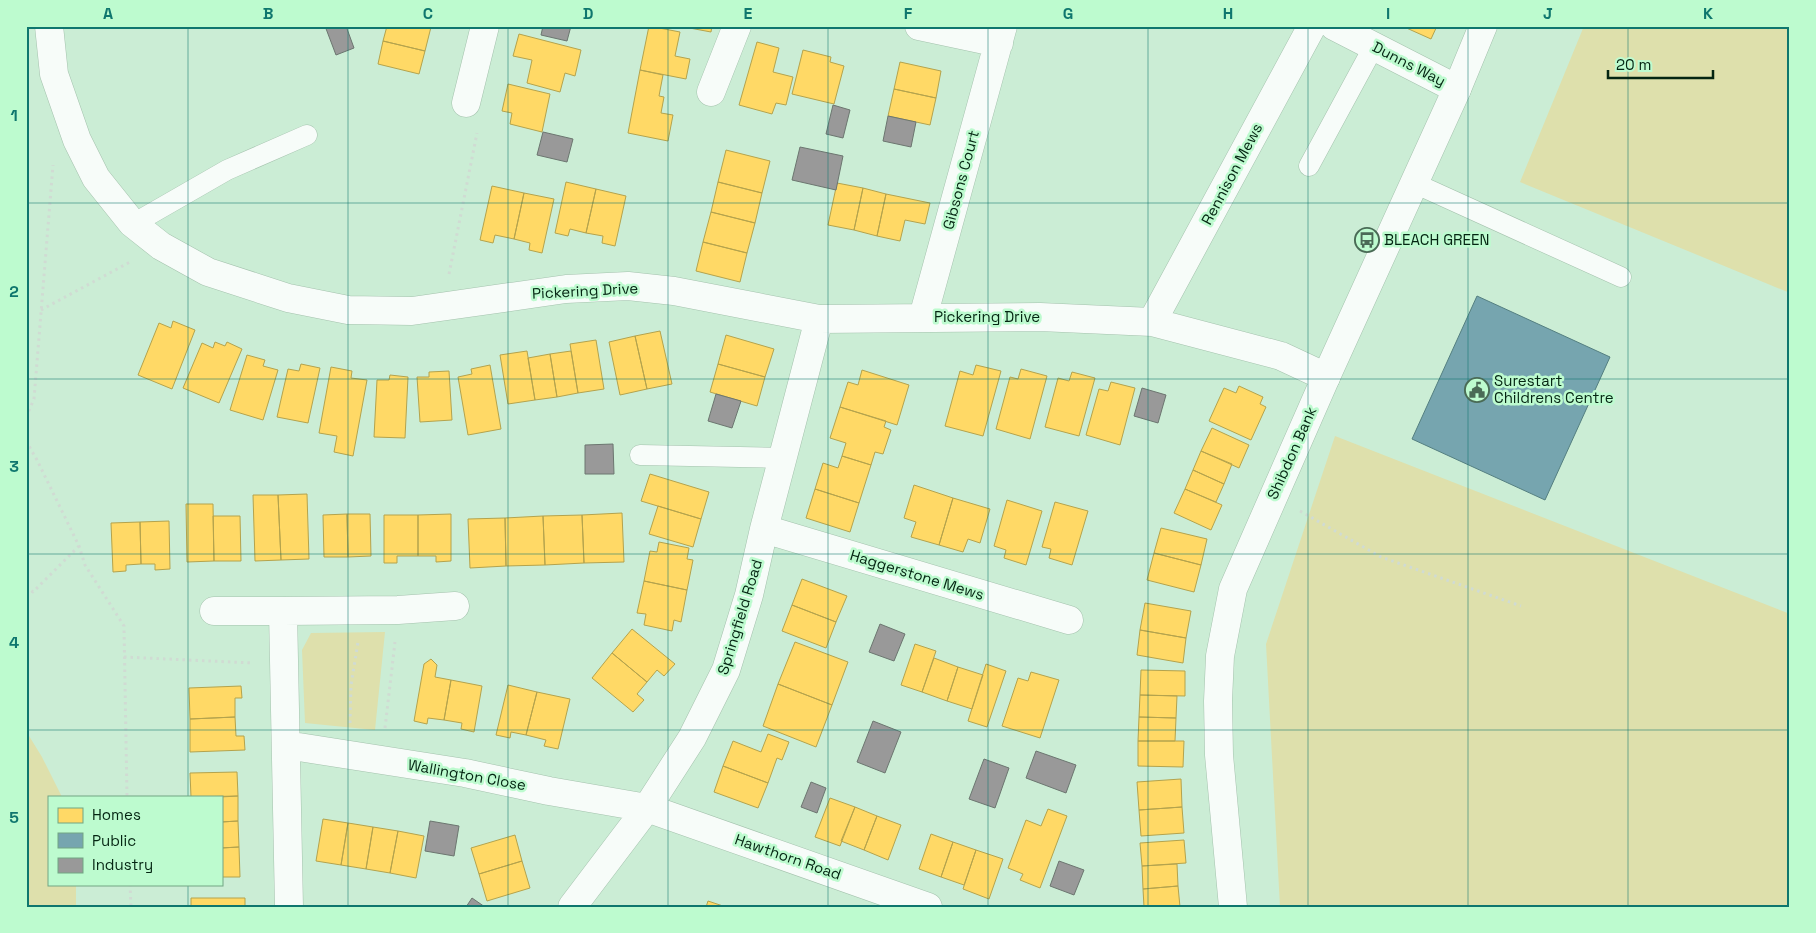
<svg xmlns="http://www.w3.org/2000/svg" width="1816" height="933" font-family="'Space Grotesk',sans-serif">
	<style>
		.green { fill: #dee0ac }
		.homes { fill: #ffd966; stroke: #b4a34d }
		.public { fill: #76a5af; stroke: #547f80 }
		.industry { fill: #999; stroke: #6c7670 }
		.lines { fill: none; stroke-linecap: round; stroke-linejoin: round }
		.service-casing { stroke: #a4c2ad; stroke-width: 21 }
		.minor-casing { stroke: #a4c2ad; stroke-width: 29 }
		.tertiary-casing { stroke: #a4c2ad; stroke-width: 29 }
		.path { stroke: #d0dbd3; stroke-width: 3; stroke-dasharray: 2.5 4; stroke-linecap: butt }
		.service { stroke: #f7fcf9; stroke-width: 20 }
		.minor { stroke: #f7fcf9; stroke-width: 28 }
		.tertiary { stroke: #f7fcf9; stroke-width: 28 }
		.grid { fill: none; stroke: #0f766e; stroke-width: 1; stroke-opacity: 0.55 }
		.labels { text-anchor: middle; stroke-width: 5; stroke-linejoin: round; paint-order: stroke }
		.street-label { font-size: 15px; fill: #042512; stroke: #bdfbcf }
		.poi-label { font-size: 15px; fill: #042512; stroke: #bdfbcf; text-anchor: start }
		.neatline { fill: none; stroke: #0f766e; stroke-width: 2 }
		.grid-label { font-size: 16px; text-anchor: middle; font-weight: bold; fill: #0f766e }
	</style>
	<rect width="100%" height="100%" fill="#cbedd5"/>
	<path class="green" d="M1584 26H1790V293L1520 182Z
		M1335 436 1790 614V907H1280L1266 644Z
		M385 632 375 730 305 723 302 650 311 633Z
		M26 731 42 757 62 797H49V884H76V907H26Z"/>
	<path class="homes" d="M387 26 431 27 425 51 383 41Z
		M649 26 680 32 675 56 690 59 686 79 640 70Z
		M679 26H712L711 32Z
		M1402 26H1437L1431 39Z
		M519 34 581 50 575 76 565 73 560 92 527 83 532 60 513 56Z
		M383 41 425 51 419 74 378 64Z
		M757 42 779 48 773 72 793 77 786 105 776 103 772 114 739 105Z
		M803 50 831 57 830 62 844 66 834 104 792 94Z
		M900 62 941 71 936 98 894 89Z
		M640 70 663 75 659 96 664 97 661 113 673 115 668 141 628 133Z
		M508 84 550 94 542 132 510 124 512 113 502 111Z
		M894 89 936 98 930 125 888 116Z
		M726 150 770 161 762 193 718 182Z
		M566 182 596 189 586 233 570 229 568 236 555 233Z
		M718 182 762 193 755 223 711 212Z
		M837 183 863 188 854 230 828 225Z
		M492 186 524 193 514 239 495 235 493 243 480 240Z
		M863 188 886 194 877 236 854 230Z
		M596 189 626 196 615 246 602 243 603 236 586 233Z
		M524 193 554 199 542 253 529 250 530 243 514 239Z
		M886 194 930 203 925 224 905 220 900 241 877 236Z
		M711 212 755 223 747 253 703 242Z
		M703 242 747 253 740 282 696 271Z
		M173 321 195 330 172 389 138 375 159 323 171 328Z
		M660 331 672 384 647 389 635 336Z
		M726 335 774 349 765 377 718 364Z
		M635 336 647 389 620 395 609 342Z
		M596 340 604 389 578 393 570 344Z
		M215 342 225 346 227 342 242 349 219 403 183 388 202 343 213 348Z
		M527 351 535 400 508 404 500 355Z
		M571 351 578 393 557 397 550 354Z
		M550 354 557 397 535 400 528 358Z
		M247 355 265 360 263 366 278 370 263 420 230 410Z
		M301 364 320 368 308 423 277 417 288 369 299 371Z
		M718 364 765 377 757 406 710 392Z
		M490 365 501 429 468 435 458 377 472 374 471 369Z
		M976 365 1001 371 983 436 945 426 960 371 973 375Z
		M331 367 352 371 351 378 367 380 353 456 334 452 337 436 319 433Z
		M1021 369 1047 376 1030 439 996 429 1010 377 1018 379Z
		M862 370 909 385 897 425 840 407 848 382 858 385Z
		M449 371 452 420 420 422 417 377H429V372Z
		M1072 372 1095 378 1079 436 1045 427 1058 378 1069 381Z
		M390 375 408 377 405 438 374 437 377 380H389Z
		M1111 382 1135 388 1120 445 1086 435 1099 389 1108 391Z
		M1239 386 1263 397 1260 404 1266 407 1251 440 1209 421 1224 388 1236 393Z
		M840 407 886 421 884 427 891 430 883 454 875 452 871 465 842 456 846 443 830 438Z
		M1212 428 1249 445 1239 468 1201 451Z
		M1201 451 1232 464 1224 484 1193 470Z
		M842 456 871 465 859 503 815 489 823 463 838 468Z
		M1193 470 1224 484 1216 502 1185 489Z
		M650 474 709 492 701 519 641 501Z
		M914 485 953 498 939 545 911 537 916 522 904 518Z
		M815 489 859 503 850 532 806 518Z
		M1185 489 1222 505 1211 530 1174 513Z
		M307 494 309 559 281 560 278 495Z
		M253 495H278L281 560 255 561Z
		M953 498 990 509 980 543 968 539 963 552 939 545Z
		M1007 500 1042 511 1026 565 1004 558 1006 550 994 546Z
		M1055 502 1088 511 1072 565 1049 558 1051 549 1042 547Z
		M186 504H213L214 561 187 562Z
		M658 506 701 519 693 547 649 534Z
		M622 513 624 562 584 563 582 515Z
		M347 514 348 557H324L323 515Z
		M347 514H370L371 556 348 557Z
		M451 514V561L436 562V556H418V515Z
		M384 515H418V556H397V563H384Z
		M582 515 584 563 545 565 543 516Z
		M213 516H240L241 561H214Z
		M543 516 545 565 506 566 505 518Z
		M505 518 506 566 470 568 468 519Z
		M169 521 170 569 155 570V564H141L140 522Z
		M140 522 141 564 126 565V571L113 572 111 523Z
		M1161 528 1207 539 1201 565 1154 553Z
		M659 542 689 548 687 559 693 560 687 590 644 581 650 551 657 552Z
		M1154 553 1201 565 1194 592 1147 580Z
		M802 579 847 596 836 622 792 605Z
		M644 581 687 590 681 622 674 620 672 631 644 625 646 614 637 613Z
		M1145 603 1191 611 1186 638 1140 630Z
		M792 605 836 622 826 648 782 631Z
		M632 629 675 664 664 676 657 670 647 682 612 653Z
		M1140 630 1186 638 1183 663 1137 655Z
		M795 642 848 662 832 705 778 684Z
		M915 644 936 651 922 692 901 685Z
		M612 653 647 682 637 694 644 700 633 712 592 678Z
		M934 658 958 667 947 701 922 692Z
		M431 659 437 665 435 677 451 680 444 720 428 718 427 724 414 721 424 664Z
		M986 664 1006 671 987 727 968 721Z
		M958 667 983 675 972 709 947 701Z
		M1141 670 1185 671V696L1140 695Z
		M1031 672 1059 680 1040 738 1002 726 1018 678 1028 681Z
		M451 680 482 686 474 732 461 729 462 723 444 720Z
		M778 684 832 705 816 747 763 726Z
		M508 685 537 692 526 735 511 732 510 738 496 735Z
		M241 686 242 698H235V717L190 719 189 688Z
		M537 692 570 699 558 749 544 746 546 740 526 735Z
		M1140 695 1177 696 1176 718 1139 717Z
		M235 717 236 736H244L245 750 190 752V719Z
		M1139 717 1176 718 1175 741H1138Z
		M768 734 789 742 782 760 777 758 768 783 723 766 733 741 761 752Z
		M1138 741H1184L1183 767 1138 766Z
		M723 766 768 783 758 808 714 792Z
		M237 772 238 796 191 797 190 773Z
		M1181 779 1182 807 1139 810 1137 782Z
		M238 796V821L221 822V797H220Z
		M830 798 855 807 840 846 815 837Z
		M855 807 877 816 864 850 841 841Z
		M1182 807 1184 833 1141 836 1139 810Z
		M1048 809 1067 816 1040 888 1020 880 1023 874 1008 868 1026 820 1041 826Z
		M877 816 901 825 888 860 864 850Z
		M323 819 348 823 341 865 316 861Z
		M238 821 239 847 221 848V822Z
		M348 823 373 827 366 869 341 865Z
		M373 827 398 831 390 873 366 869Z
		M398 831 424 836 416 878 390 873Z
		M931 834 953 842 941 877 919 869Z
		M515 835 522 861 479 874 471 848Z
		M1184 840 1186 863 1142 866 1140 843Z
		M953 842 976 850 964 885 941 877Z
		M239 847 240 877H221V848Z
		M976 850 1003 859 989 899 963 889Z
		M522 861 530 888 487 901 479 874Z
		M1177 864 1178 886 1143 889 1142 866Z
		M1178 886 1180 907H1144L1143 889Z
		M191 898H245V907H191Z
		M708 901 726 907H706Z"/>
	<path class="public" d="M1477 296 1610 357 1545 500 1412 439Z"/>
	<path class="industry" d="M325 26H346L354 48 336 55Z
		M543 26H571L567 41 541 35Z
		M833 105 850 110 843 138 826 134Z
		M888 116 916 122 911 147 883 141Z
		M543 132 573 139 567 162 537 155Z
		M800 147 843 156 836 190 792 180Z
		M1142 388 1166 395 1158 423 1134 416Z
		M716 394 741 401 732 428 708 421Z
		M613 444 614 474H585V445Z
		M880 624 905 634 894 661 869 652Z
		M873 721 901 732 885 773 857 762Z
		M1036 751 1076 765 1066 793 1026 778Z
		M984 759 1009 768 995 808 969 799Z
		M811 782 826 788 817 813 801 807Z
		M430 821 459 826 454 856 425 851Z
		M1059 861 1084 870 1074 895 1050 886Z
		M472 898 485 907H466Z"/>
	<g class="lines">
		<defs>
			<path id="service" d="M1309 166 1374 46
				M1414 183 1621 277
				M133 224 227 170 307 135
				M640 455 783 458"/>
			<path id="minor" d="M49 26 54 74 77 140 96 178 132 223 161 246 208 272 288 298 348 310 412 311 566 289 628 286 674 291 819 319 1040 317 1152 322 1281 356 1326 377
				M919 26 999 43
				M1334 26 1457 89
				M711 92 737 26
				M466 103 485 26
				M923 317 1003 26
				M1152 322 1312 26
				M764 529 1069 620
				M214 611H283L289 907
				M283 611 398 610 455 606
				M286 745 465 773 549 791 647 808 928 907
				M572 907 647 808 692 738 726 670 749 595 764 529 819 319"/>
			<path id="tertiary" d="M1233 907 1219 755 1218 701 1220 656 1233 589 1326 377 1457 89 1483 26"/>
		</defs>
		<use href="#service" class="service-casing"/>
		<use href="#minor" class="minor-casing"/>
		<use href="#tertiary" class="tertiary-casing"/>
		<path class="path" d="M449 274 477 133
			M41 310 130 262
			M26 417 34 399 53 165
			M26 441 37 460 79 546 85 565 124 626 127 797
			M1300 511 1381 557 1521 606
			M26 587 33 592 79 546
			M124 657 253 663
			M350 723 351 685 358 642
			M385 728 395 642
			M130 884 131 907"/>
		<use href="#service" class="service"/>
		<use href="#minor" class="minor"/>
		<use href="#tertiary" class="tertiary"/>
	</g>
	<path class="grid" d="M188 26V797M348 26V907M508 26V907M668 26V907M828 26V907M988 26V907M1148 26V907M1308 26V907M1468 26V907M1628 26V907M26 203H1790M26 379H1790M26 554H1790M26 730H1790M188 884V907"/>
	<defs>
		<symbol id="bus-ring" viewBox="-11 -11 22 22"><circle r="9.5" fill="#bdfbcf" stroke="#4a6b56" stroke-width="1.5"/><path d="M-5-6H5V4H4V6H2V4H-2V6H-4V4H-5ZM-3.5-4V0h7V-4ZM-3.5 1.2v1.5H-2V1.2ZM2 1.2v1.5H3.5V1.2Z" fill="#4a6b56"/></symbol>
		<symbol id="civic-ring" viewBox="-11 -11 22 22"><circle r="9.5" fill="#bdfbcf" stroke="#4a6b56" stroke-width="1.5"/><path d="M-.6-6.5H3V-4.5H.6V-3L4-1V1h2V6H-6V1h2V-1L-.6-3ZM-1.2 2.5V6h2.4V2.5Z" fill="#4a6b56"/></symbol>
	</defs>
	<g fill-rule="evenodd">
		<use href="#bus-ring" x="1353" y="226" width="28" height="28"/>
		<use href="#civic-ring" x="1463" y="376" width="28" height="28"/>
	</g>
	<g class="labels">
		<g class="street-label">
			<text transform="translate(1409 64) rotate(27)" y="5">Dunns Way</text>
			<text transform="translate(1232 174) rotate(-62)" y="5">Rennison Mews</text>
			<text transform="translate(961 180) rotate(-75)" y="5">Gibsons Court</text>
			<text transform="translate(585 291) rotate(-3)" y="5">Pickering Drive</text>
			<text x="987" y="322">Pickering Drive</text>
			<text transform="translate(1292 453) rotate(-66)" y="5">Shibdon Bank</text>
			<text transform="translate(917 575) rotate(17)" y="5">Haggerstone Mews</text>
			<text transform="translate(740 617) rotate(-73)" y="5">Springfield Road</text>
			<text transform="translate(467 775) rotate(10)" y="5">Wallington Close</text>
			<text transform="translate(788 857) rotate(19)" y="5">Hawthorn Road</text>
		</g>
		<g class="poi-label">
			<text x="1384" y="245">BLEACH GREEN</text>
			<text x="1494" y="386">Surestart<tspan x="1494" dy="17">Childrens Centre</tspan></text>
		</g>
	</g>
	<rect width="1816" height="933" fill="none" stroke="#bdfbcf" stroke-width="55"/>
	<rect x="48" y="796" width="175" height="90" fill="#bdfbcf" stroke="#73a583"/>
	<rect x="58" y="808" width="25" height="15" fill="#ffd966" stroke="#73a583"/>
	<text x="92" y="820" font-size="15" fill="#042512">Homes</text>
	<rect x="58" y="833" width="25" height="15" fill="#76a5af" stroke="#73a583"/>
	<text x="92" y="846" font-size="15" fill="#042512">Public</text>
	<rect x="58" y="858" width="25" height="15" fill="#999999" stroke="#73a583"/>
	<text x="92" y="870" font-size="15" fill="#042512">Industry</text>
	<path d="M1608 70v8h105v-8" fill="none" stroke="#042512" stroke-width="2.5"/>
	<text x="1616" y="70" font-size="15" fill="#042512" stroke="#bdfbcf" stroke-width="4" paint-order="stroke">20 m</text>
	<rect x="28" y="28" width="1760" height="878" class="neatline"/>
	<g class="grid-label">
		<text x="108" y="19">A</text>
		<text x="268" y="19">B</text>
		<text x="428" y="19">C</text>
		<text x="588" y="19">D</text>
		<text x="748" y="19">E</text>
		<text x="908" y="19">F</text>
		<text x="1068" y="19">G</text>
		<text x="1228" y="19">H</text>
		<text x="1388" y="19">I</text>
		<text x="1548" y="19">J</text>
		<text x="1708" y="19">K</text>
		<text x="14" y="121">1</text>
		<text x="14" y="297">2</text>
		<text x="14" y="472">3</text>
		<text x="14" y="648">4</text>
		<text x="14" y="823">5</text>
	</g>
</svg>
